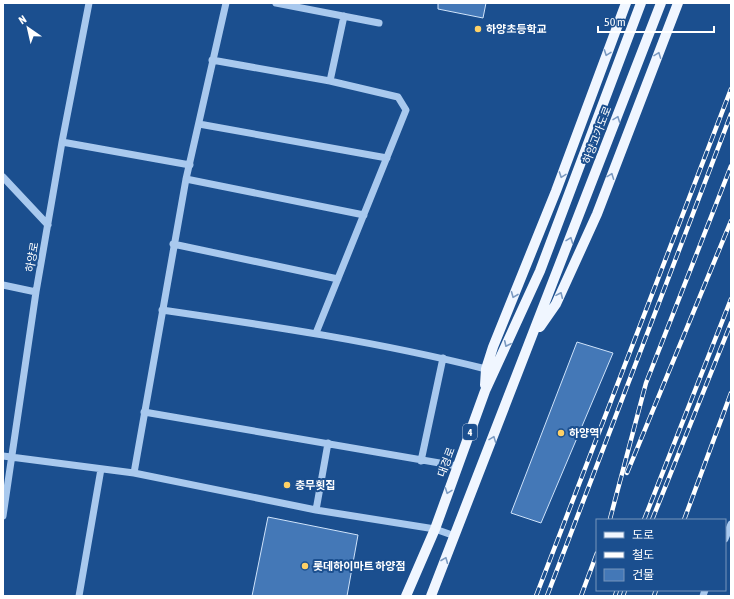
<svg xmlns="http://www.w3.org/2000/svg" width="734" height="599" font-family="'Asap Condensed','Noto Sans KR',sans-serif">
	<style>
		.building { fill: #4478b7; stroke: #cfe3fa }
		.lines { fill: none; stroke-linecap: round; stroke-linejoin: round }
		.minor { stroke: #a9c9ee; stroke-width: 7 }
		.major { stroke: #f0f6ff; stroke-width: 10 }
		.rail-casing { stroke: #fff; stroke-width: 4.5 }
		.rail { stroke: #1b4f8f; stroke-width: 3; stroke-dasharray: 9; stroke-linecap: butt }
		.oneway { stroke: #7b9ac1 }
		.poi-dot { fill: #ffd166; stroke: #1b4f8f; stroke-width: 1.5 }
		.labels { text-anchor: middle; stroke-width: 4; stroke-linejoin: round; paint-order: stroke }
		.shield { fill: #1b4f8f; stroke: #bbcadd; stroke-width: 1 }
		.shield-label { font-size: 10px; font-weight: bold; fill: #fff }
		.poi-label { font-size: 11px; font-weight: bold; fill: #fff; stroke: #1b4f8f; text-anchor: start }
		.street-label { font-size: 11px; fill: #fff; stroke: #1b4f8f }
	</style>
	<rect width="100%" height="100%" fill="#1b4f8f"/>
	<path class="building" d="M438 3H486L483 18 438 9Z
		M577 342 613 353 541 523 511 513Z
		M268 517 358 535 347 596H252Z"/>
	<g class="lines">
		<path class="minor" d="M276 3 379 23
			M212 60 330 81 344 16
			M199 124 387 158
			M62 142 190 165
			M3 177 48 225
			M186 179 364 215
			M173 244 338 279
			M3 285 36 292
			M162 310C271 326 379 342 486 369
			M316 333 406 110 398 97 330 81
			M144 412 457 466
			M3 456 134 473 316 510 435 529 455 536
			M421 461 443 358
			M134 473 186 179 226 3
			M316 510 328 443
			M3 516 36 292 62 142 89 3
			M725 539 731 524
			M79 596 101 469
			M703 596 705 590"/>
		<path class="major" d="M540 327 556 304 597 214 678 3
			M485 385 486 369 493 347 556 191 626 3
			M406 596 435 529 485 391 540 271 641 3
			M431 596 661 3"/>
		<defs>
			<path id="rail" d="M627 473 731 221
				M610 519 646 383 731 166
				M644 520 731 299
				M652 520 731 323
				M684 520 731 393
				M536 596 731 89
				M547 596 731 114
				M581 596 597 553
				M615 596 617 590
				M623 596 625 590
				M654 596 656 590"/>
		</defs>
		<use href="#rail" class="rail-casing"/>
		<use href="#rail" class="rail"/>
	</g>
	<defs><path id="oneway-chevron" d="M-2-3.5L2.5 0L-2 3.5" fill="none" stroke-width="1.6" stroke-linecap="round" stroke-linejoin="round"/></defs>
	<g class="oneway">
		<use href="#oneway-chevron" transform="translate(607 53) rotate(110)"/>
		<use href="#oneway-chevron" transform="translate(658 55) rotate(-69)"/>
		<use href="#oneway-chevron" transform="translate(617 119) rotate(-69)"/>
		<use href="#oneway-chevron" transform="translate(562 175) rotate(110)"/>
		<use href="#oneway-chevron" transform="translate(611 176) rotate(-69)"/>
		<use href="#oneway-chevron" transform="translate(570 240) rotate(-69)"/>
		<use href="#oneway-chevron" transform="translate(514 295) rotate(112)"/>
		<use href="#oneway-chevron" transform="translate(560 295) rotate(-66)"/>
		<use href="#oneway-chevron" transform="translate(507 344) rotate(115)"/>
		<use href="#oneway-chevron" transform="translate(493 439) rotate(-69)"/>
		<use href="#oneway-chevron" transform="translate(448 491) rotate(110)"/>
		<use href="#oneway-chevron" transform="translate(445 560) rotate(-68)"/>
	</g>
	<g class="poi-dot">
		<circle cx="478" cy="29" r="4"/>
		<circle cx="561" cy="433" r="4"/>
		<circle cx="287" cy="485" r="4"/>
		<circle cx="305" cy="566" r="4"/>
	</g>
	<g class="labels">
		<rect class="shield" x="463" y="424" width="14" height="16" rx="3"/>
		<g class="shield-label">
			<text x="470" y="436">4</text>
		</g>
		<g class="poi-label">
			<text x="486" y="33">하양초등학교</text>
			<text x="569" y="437">하양역</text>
			<text x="295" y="489">충무횟집</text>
			<text x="313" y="570">롯데하이마트 하양점</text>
		</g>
		<g class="street-label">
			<text transform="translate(597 135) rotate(-69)" y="4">하양고가도로</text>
			<text transform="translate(32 257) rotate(-80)" y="4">하양로</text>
			<text transform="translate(446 462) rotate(-70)" y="4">대경로</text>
		</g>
	</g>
	<rect width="734" height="599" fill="none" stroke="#ffffff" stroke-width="8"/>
	<rect x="596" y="519" width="130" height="72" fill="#1b4f8f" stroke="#7695bc"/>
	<rect x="604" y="532" width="20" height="6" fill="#f0f6ff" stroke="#7695bc"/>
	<text x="632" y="539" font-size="12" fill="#ffffff">도로</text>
	<rect x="604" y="552" width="20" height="6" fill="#ffffff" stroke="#7695bc"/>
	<text x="632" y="559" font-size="12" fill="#ffffff">철도</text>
	<rect x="604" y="569" width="20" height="12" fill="#4478b7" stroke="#7695bc"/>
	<text x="632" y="579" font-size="12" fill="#ffffff">건물</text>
	<g transform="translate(28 28) rotate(326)" stroke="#1b4f8f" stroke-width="3" paint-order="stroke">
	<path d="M0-3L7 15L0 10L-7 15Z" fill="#ffffff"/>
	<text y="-6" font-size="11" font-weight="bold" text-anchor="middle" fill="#ffffff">N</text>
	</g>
	<path d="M598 26v6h116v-6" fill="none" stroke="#ffffff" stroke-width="2"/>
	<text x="604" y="26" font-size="12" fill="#ffffff" stroke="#1b4f8f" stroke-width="3" paint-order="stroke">50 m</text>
</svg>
